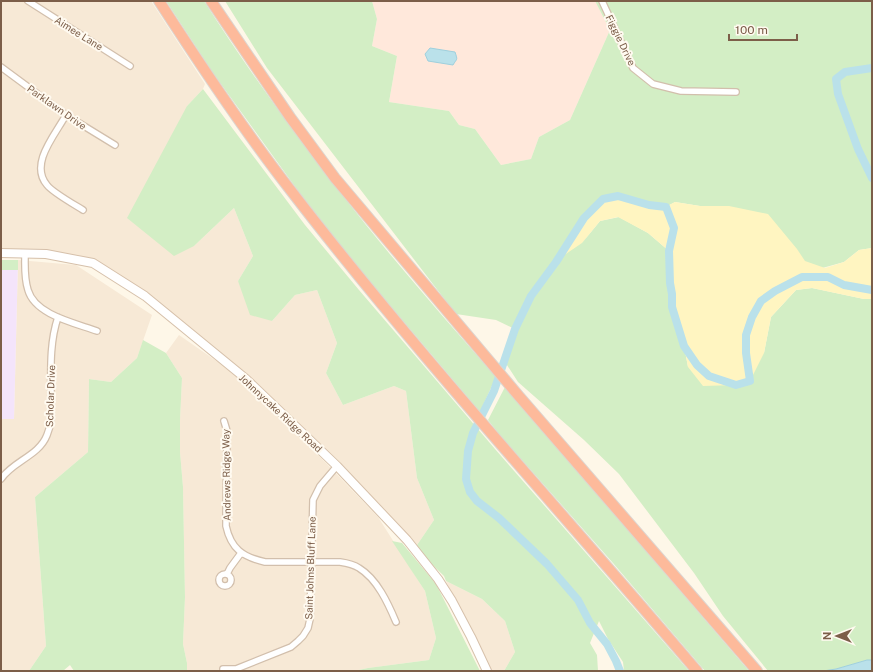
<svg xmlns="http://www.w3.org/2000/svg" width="873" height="672" font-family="'Public Sans',sans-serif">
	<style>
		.residential { fill: #f7e9d6 }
		.commercial { fill: #ffe8db }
		.education { fill: #f4e4fb }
		.green { fill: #d3eec5 }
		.sand { fill: #fff5c1 }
		.water { fill: #bae1ea; stroke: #9fd0dd }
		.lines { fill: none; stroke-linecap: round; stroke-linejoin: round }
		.river { stroke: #bae1ea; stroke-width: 8 }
		.street-casing { stroke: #d2bfac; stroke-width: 8 }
		.secondary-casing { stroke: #d6c0aa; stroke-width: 10 }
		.highway-casing { stroke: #ddd5d0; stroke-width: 12 }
		.street { stroke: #fff; stroke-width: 5.5 }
		.secondary { stroke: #fff; stroke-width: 8 }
		.highway { stroke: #fdba9b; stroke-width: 10 }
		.labels { text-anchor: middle; stroke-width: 4; stroke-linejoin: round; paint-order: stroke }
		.street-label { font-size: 10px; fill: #7c5e49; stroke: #fffaf0 }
	</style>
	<rect width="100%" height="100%" fill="#fef7e8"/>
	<path class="residential" d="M1 1H151L205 84 203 89 187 106 194 246 234 208 253 256 238 281 272 321 295 295 317 290 337 343 326 373 343 405 394 386 406 391 417 478 434 520 415 548 248 379 102 266 1 251Z
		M18 260 76 265 152 315 137 358 111 382 89 379 88 452 35 497 46 646 29 671H1V419H14Z
		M179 335 225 367 249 387 327 464 378 517 425 591 436 638 429 660 368 668 354 671H187V663L183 644 185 597 183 487 180 452V420L182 378 166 353Z
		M446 581 482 599 505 621 515 652 504 671H489Z"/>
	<path class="commercial" d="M372 1H595L610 30 570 120 539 137 531 159 501 165 475 129 459 125 449 111 389 102 397 56 372 46 377 19Z"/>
	<path class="education" d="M1 260H18L14 419H1Z"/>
	<path class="green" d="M166 1H204C254 79 308 153 366 225 408 277 452 327 496 377L480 412 355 264 299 192 213 73Z
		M225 1H372L377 19 372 46 397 56 389 102 449 111 459 125 475 129 501 165 531 159 539 137 570 120 610 30 595 1H872V248L859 250 844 262 808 272 700 206 675 202 666 207 649 205 618 196 582 243 600 221 619 217 648 233 669 251 670 283 672 294V307L684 346 688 367 764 353 771 317 796 290 812 288 864 299H872V660H867L836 669 823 671H768L723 616 694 573 619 474 584 440 518 382 505 362 515 329 496 320 456 314 267 68Z
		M203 89 305 225 359 290 495 449 689 671H624L623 662 608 639 599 621 590 643 597 655 598 671H504L515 652 505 621 482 599 446 581 444 576 415 548 434 520 417 478 406 391 394 386 343 405 326 373 337 343 317 290 295 295 272 321 250 315 238 281 253 256 234 208 194 246 174 256 127 218 187 106Z
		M1 260H18V270H1Z
		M143 340 166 353 182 378 180 420V452L183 487 185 597 183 644 187 663V671H74L70 665 63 671H29L46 646 35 497 88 452 89 379 111 382 137 358Z
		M505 387 749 671H705L613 563 499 434 488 420Z
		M392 541 402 543 436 584 480 671H354L368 668 429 660 436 638 425 591Z"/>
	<path class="sand" d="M618 196 649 205 665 207 675 202 700 206H729L768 214 797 249 805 261 825 268 844 262 859 250 872 248V299H864L812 288 796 290 771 317 764 353 750 381 736 385 703 386 688 367 684 346 672 307V294L670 283 669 251 648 233 618 217 600 221 582 243 557 260 584 218 603 199Z"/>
	<path class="water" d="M430 48 455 52C458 61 457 58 453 65L428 61 425 54Z
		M867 660H872V671H823L836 669Z"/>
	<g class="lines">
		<path class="river" d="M872 68 845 72 836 79 838 94 858 149 872 178
			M620 671 616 661 607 644 590 623 578 600 547 564 499 518 477 501 470 492 466 479 468 451 473 433 494 391 515 329 531 296 556 262 584 218 603 199 618 196 649 205 666 207 674 228 669 251 670 283 672 294V307L684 346 697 365 709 376 736 385 750 381 746 353V335L752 317 761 301 775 291 802 277H828L844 285 872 290"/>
		<defs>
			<path id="street" d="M28 1 130 66
				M602 1 633 68 653 84 681 91 736 92
				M1 67 66 115 115 145
				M66 115C55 135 29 164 47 185 52 192 75 205 83 210
				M25 253C25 266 24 278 28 290 35 315 75 323 97 331
				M224 421 227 431 226 526C231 549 243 557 265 562H340C347 563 353 564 359 568 377 579 388 603 396 622
				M1 479C13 461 39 456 47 435 52 424 51 411 51 399 51 372 49 344 58 317
				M219 580a6 6 0 1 1 12 0a6 6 0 1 1-12 0Z
				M227 574 230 568 241 553
				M223 669H236L291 647 298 641 303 636 308 628 310 619 313 500 320 486 337 466"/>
			<path id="secondary" d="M1 253 46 254 93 263 145 296 245 378 337 466 407 540 438 579 452 601 471 637 487 671"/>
			<path id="highway" d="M159 1C201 66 244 131 292 192 420 358 562 512 697 671
				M211 1 290 117 335 178 518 395 757 671"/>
		</defs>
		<use href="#street" class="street-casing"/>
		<use href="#secondary" class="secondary-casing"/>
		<use href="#highway" class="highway-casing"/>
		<use href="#street" class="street"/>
		<use href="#secondary" class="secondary"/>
		<use href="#highway" class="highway"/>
	</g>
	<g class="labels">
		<g class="street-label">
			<text transform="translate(79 33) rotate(32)" y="4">Aimee Lane</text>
			<text transform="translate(621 40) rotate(64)" y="4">Figgie Drive</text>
			<text transform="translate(57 107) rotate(35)" y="4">Parklawn Drive</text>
			<text transform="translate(50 396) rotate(-88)" y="4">Scholar Drive</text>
			<text transform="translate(281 413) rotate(43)" y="4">Johnnycake Ridge Road</text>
			<text transform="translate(226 475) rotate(-91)" y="4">Andrews Ridge Way</text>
			<text transform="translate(310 568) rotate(-88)" y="4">Saint Johns Bluff Lane</text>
		</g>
	</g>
	<rect width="873" height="672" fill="none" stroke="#7c5e49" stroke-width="4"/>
	<g transform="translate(837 636) rotate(270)" stroke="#fffaf0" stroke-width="3" paint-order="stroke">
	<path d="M0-3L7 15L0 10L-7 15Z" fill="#7c5e49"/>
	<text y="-6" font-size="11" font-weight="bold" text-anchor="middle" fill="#7c5e49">N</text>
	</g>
	<path d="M729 34v6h68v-6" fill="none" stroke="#7c5e49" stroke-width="2"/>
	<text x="735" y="34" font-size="12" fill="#7c5e49" stroke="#fffaf0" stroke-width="3" paint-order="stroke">100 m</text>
</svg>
